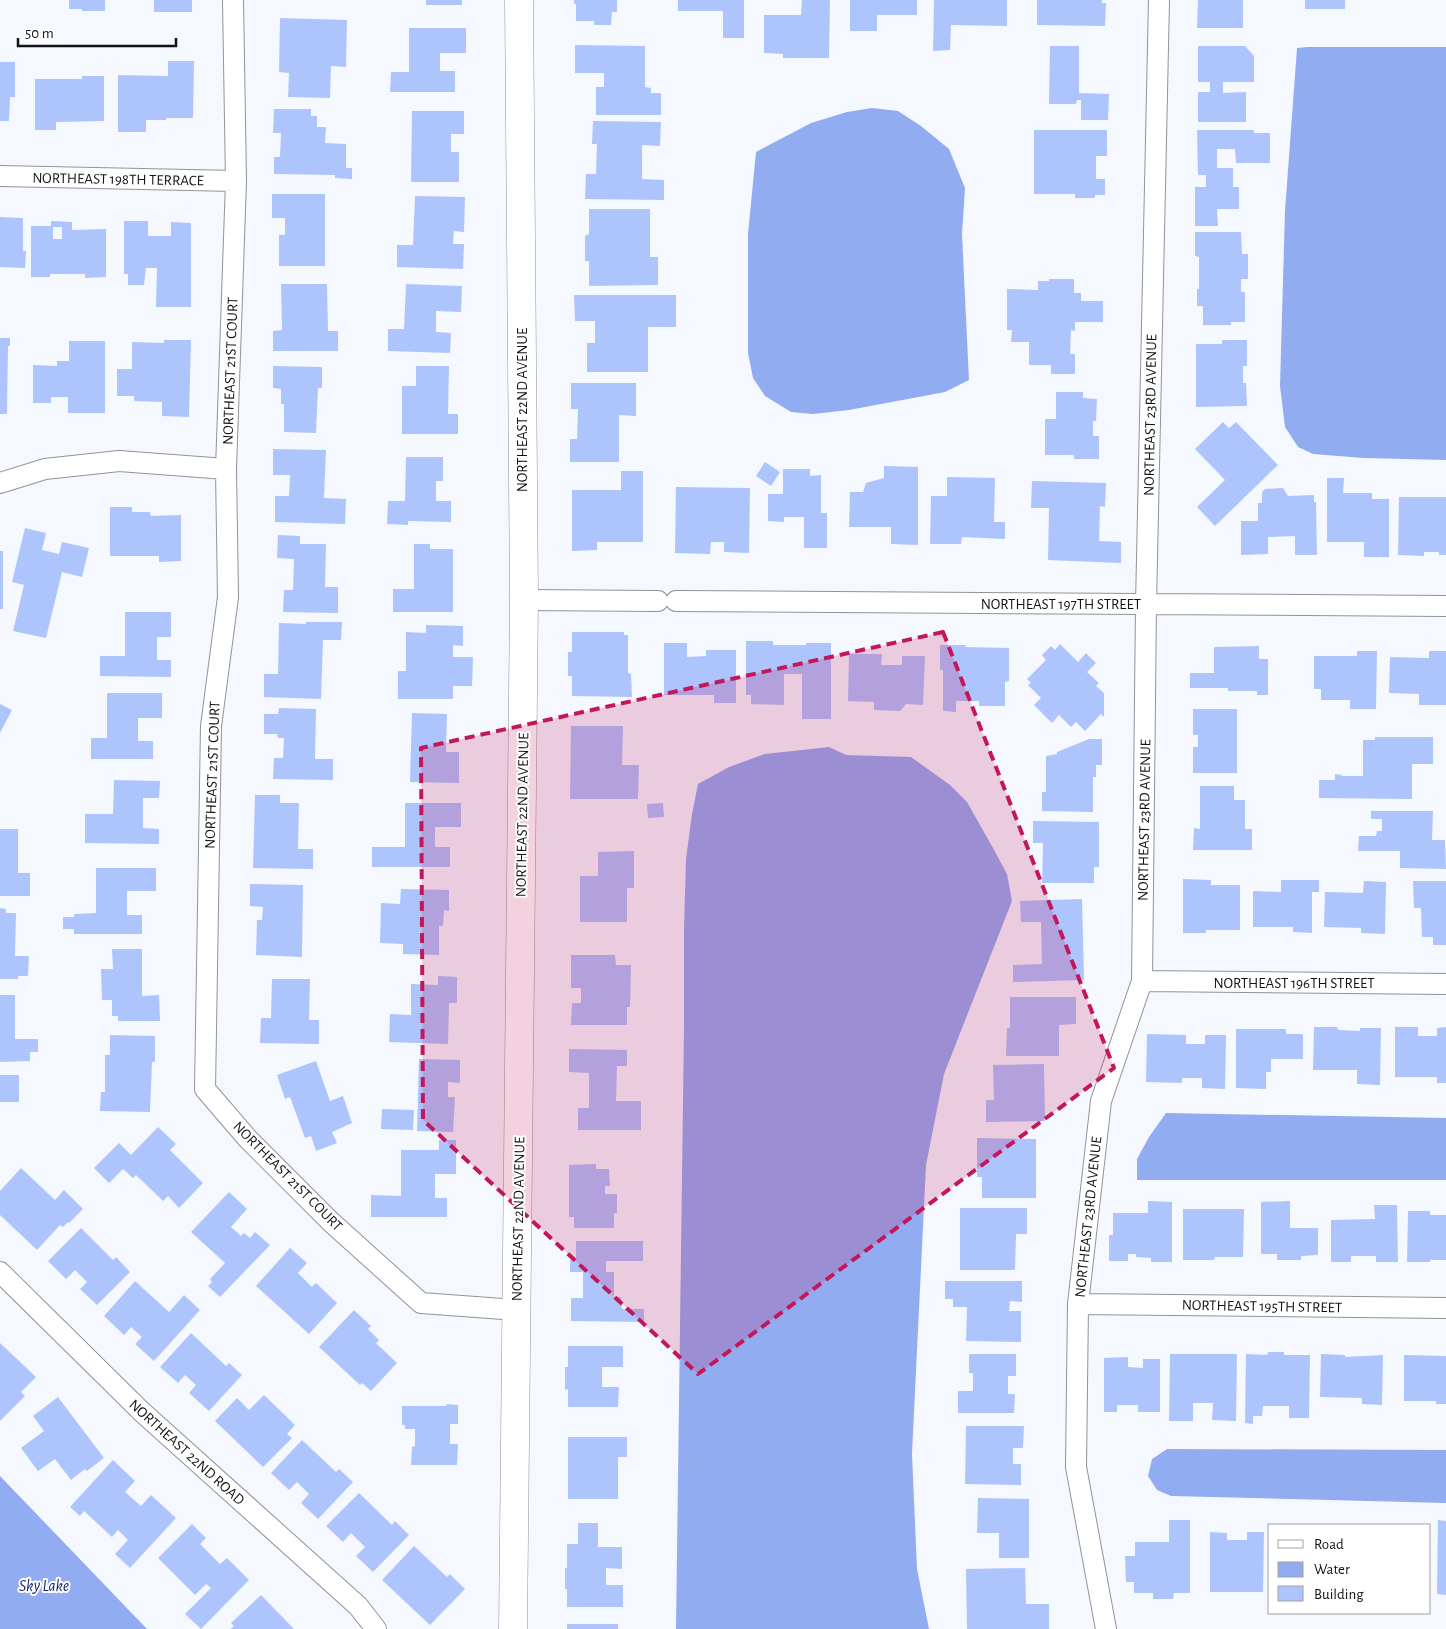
<svg xmlns="http://www.w3.org/2000/svg" width="1446" height="1629" font-family="'Alegreya Sans',sans-serif">
	<style>
		.water { fill: #92acf1 }
		.building { fill: #aec4fd; fill-rule: evenodd }
		.lines { fill: none; stroke-linecap: round; stroke-linejoin: round }
		.street-casing { stroke: #90939a; stroke-width: 22 }
		.secondary-casing { stroke: #90939a; stroke-width: 29 }
		.street { stroke: #fff; stroke-width: 20 }
		.secondary { stroke: #fff; stroke-width: 28 }
		.marked { fill: #c2185b; fill-opacity: 0.2; stroke: #c2185b; stroke-width: 4; stroke-dasharray: 10 6; stroke-linejoin: round }
		.labels { text-anchor: middle; stroke-width: 4; stroke-linejoin: round; paint-order: stroke }
		.street-label { font-size: 15px; fill: #121316; stroke: #fff }
		.water-label { font-size: 16px; font-style: italic; fill: #12206f; stroke: #fff }
	</style>
	<rect width="100%" height="100%" fill="#f6f8ff"/>
	<path class="water" d="M1308 47H1446V460L1364 458 1313 454 1298 447 1285 427 1280 386 1285 211 1297 48Z
		M872 108 898 111 921 126 949 149 965 188 962 234 969 380 945 392 849 410 813 414 791 412 765 396 753 378 748 353V234L756 152 811 123 847 112Z
		M829 747 846 755 911 757 950 785 967 802 993 848 1007 874 1012 901 944 1074 926 1165 912 1454 917 1569 929 1629H676L684 1027V928L686 859 692 814 698 784 729 767 765 754Z
		M1166 1113 1446 1118V1180H1137V1159L1149 1137Z
		M1167 1449 1446 1450V1503L1171 1496 1157 1490 1148 1476 1152 1459Z
		M0 1476 147 1629H0Z"/>
	<path class="building" d="M69 0H105V11H82V9H69Z
		M154 0H192V12H154Z
		M426 0H462V5H426Z
		M574 0H617V12H612L611 25H594V21H576V4H574Z
		M678 0H744V38H723V11H678Z
		M802 0H830L829 58H783V54L764 53V15H801Z
		M850 0H917V15H877V31H850Z
		M934 0H1007V26L951 25 950 50 933 51Z
		M1037 0H1102V3H1106L1105 26 1037 25Z
		M1198 0H1243V28H1197Z
		M1305 0H1345V9H1305Z
		M280 18 347 20 346 67 331 66 330 98 288 97 289 73 279 72Z
		M409 28H466V53H440V71H455V92H390L391 72H409Z
		M575 45 645 46V87L651 88V93H661V115H596V87H604V73H575Z
		M1050 46H1079V93L1109 94 1108 120H1081V100H1077L1076 104H1049Z
		M1198 46H1245L1254 56V82H1223V93L1246 92V122H1198V92H1210V82H1198Z
		M168 61H194L193 118H166V120H146V132H118V75L168 76Z
		M0 62H15V97H10L9 121H0Z
		M82 76H104V121L56 122V130H35V79H82Z
		M274 109H311V116H317V127H326L325 143 346 144V168H352V179L335 178V175L274 174V157H280L281 133H273Z
		M412 111H464V134H451V152H459V182H411Z
		M593 121 661 122 660 146 642 145V179L664 180V200L585 199 586 174H596L597 144H592Z
		M1034 130H1107V156H1096V179H1105V195H1095V198H1075V194H1034Z
		M1197 130H1254V133H1270V163H1236L1235 149H1217V168H1233V187H1239V209H1217L1218 226H1195V187H1206V175H1198Z
		M272 194H325V266H279V235H285V218H272Z
		M415 196 465 197 464 232 454 231 453 244H464L463 269 397 267V245H413Z
		M589 209H650V257H658V285L589 286V261H585V236L589 234Z
		M0 217 23 218V251H26L25 268 0 267Z
		M51 221 72 222V230L106 229V277L85 278V274H50V277H31V226H51ZM53 227H62V239H53Z
		M124 221H148V236H171V222L191 223V307H156L157 268H146L144 285H128V274H124Z
		M1195 232H1241L1242 254H1248V279H1241V292H1245V322H1231V325H1203V306H1197V289H1199V257L1195 256Z
		M1049 279H1074V293H1081V301H1103V322H1075V331L1071 330 1070 354H1075V374H1051V365H1029V342H1011L1012 330H1007V289L1038 290V281H1049Z
		M281 284H327L328 331H338V351H273V331L282 330Z
		M406 284 462 286 461 312 436 311V332L451 333 450 353 388 351V329H404Z
		M574 295H676V327H648V372H587V343H595V321H575Z
		M0 338H10V346H8L7 414H0Z
		M164 340H191L189 417 162 416V402L134 401V396H117V369H132V342L164 343Z
		M1222 340H1247V366H1243V383H1246L1247 406 1196 407V344H1222Z
		M69 341H105V413H68V397H51V403H33V365L57 366V361H69Z
		M273 366 322 367V388H318L316 433 284 432V404H281V389L273 388Z
		M416 366H449L448 414H458V434H402V386H416Z
		M571 383H636V416L619 415V462H570V439H577L578 409H571Z
		M1056 392H1083V398L1097 399 1096 421H1093V436H1099V459H1074V455H1045V419H1056Z
		M1223 422 1229 428 1236 422 1278 465 1215 526 1197 507 1225 480 1195 449Z
		M273 449 326 450 324 498 346 499 345 524 275 522V496H289L290 475H273Z
		M406 457H443V481H436V501H451V522L408 521V525L387 524 388 501H405Z
		M765 462 780 472 771 486 756 476Z
		M884 466 918 467V545L891 544V527H849L850 492H863L866 483 884 478Z
		M783 469H810V476L821 475V513H827V548H804V517H784V522L768 521V494H783Z
		M621 471H643V542H597V550L572 551V490H621Z
		M947 477 995 478 994 522H1005V539L962 537 961 544H930L931 496H947Z
		M1327 478H1344L1343 493H1372V499H1389V557H1364V542H1327Z
		M1032 481 1106 483 1105 507 1100 506 1099 541 1121 542V563L1048 560 1049 508H1031Z
		M676 487 750 488 749 553 724 552V542H711L710 554 675 553Z
		M1283 488 1288 496 1314 495V502H1316L1317 555H1295V536L1268 537V554L1241 555V521H1258V503H1262V492L1265 489Z
		M1399 497H1446V555H1439V552H1424V556L1398 555Z
		M110 507H132V512H150L151 516 181 515V561L159 562V556H110Z
		M25 528 46 533 42 550 59 554 62 542 89 548 82 577 62 572 46 638 13 631 24 585 12 582Z
		M278 535 300 536V544H326L325 587H338V613L283 612 284 590H293L294 559 277 558Z
		M414 544H430V549H453V612H393V589H414Z
		M0 551H3V609H0Z
		M125 612H171V637H157V660H171V677L100 676V656H125Z
		M306 622H342L341 640H323L321 699 264 697V674H278L279 623 306 624Z
		M426 625 463 626V646L453 645V657H473L472 686H453V699H398V671H406V632L426 633Z
		M572 632H624V635H628V673L631 674 632 697 572 696V676H568V652H572Z
		M746 641H773V645H806V643H831V719H802V674H784V705L751 704V695H746Z
		M664 643H687V657L706 656V650H736V703H714V695H664Z
		M1060 644 1078 662 1086 653 1096 663 1087 672 1099 683 1096 686 1104 693V717L1101 714 1085 731 1076 722 1071 727 1059 715 1052 723 1034 705 1041 698 1028 685 1031 683 1027 679 1046 660 1042 655 1051 646 1055 650Z
		M940 645H966L965 647 1009 648V681L1005 682V706H979V701H956V712L943 711V670H940Z
		M1259 646V659H1268V695H1257V691H1228V688H1190V673H1214V647Z
		M1357 651H1377L1376 709H1350V700H1321V689H1314V656H1357Z
		M1429 651H1446V705H1419V694L1389 693 1390 657 1429 658Z
		M849 654H882L881 665H902V656H925L923 705 906 704 900 711 874 710V702L848 701Z
		M107 693H162V718H138V741H153V759H91V738H107Z
		M0 704 12 710 0 733Z
		M279 708 316 709 315 759H333V780L273 779 274 758H283L284 738H278L277 734H264V714H278Z
		M1193 709H1237V773H1193V747H1198V735H1193Z
		M412 713 447 714 446 752H459V783L410 782Z
		M571 726H623L622 765H639L638 799H570Z
		M1375 737H1433V764H1412V799L1319 798V780H1335V774L1342 775V776H1363V740H1375Z
		M1089 739H1102V765H1096V777H1093V812L1042 811V792H1046V756L1057 754V752Z
		M114 780 160 781 159 798H143V828L159 829V844L85 843V814H113Z
		M1200 786H1234V800H1245V829H1252V850H1193L1194 828 1200 829Z
		M255 795H280V803H299L298 849H313V869L253 868Z
		M405 803H461V827H435V847H450V867H372V847H405Z
		M663 803 664 817 648 818 647 804Z
		M1371 811H1433L1432 840H1445L1446 869 1400 868V851H1358L1359 836H1376L1377 831H1382V819H1371Z
		M1033 821 1099 822V867H1094V883H1042L1043 843H1033Z
		M0 829H18V873H30V896H0Z
		M634 851V888H627V922H580V876H598V852Z
		M96 868H156V891H127V915H142V934H74V929H63V917H74V914L96 913Z
		M1183 879 1211 880V885H1240V930H1206V933H1183Z
		M1281 880H1319V892H1312V933L1293 932V927H1253V891L1281 892Z
		M1364 881 1386 882 1385 934 1361 933V928L1324 927 1325 892 1363 893Z
		M1413 881H1446V945H1433V937H1422L1421 908H1414Z
		M250 884 303 885 302 957 256 955 257 920H262L263 907 250 906Z
		M401 889 449 890V911L444 910 443 926H439V955L403 954V944L380 943 381 903 400 904Z
		M1082 899 1084 980 1013 982V965L1042 964 1041 922H1021L1020 901Z
		M0 908 6 909V913H16L15 956H29L28 976H18V979H0Z
		M112 949H142V996L159 995 160 1021H118V1016H112V1000H102L101 969H113Z
		M571 955H615L616 965H631L630 1007H627V1025H571L572 1003H581V988H571Z
		M438 976 457 977V1003H449L448 1044 389 1042 390 1014 411 1015V984L438 985Z
		M272 979H310L309 1020H319V1044L260 1043 261 1018H271Z
		M0 995H15V1039H38V1052H30V1061L0 1062Z
		M1010 997H1076V1024L1059 1025V1056H1006L1007 1028H1010Z
		M1314 1027H1337L1338 1030 1360 1031V1028H1381L1380 1085 1357 1084V1070H1313Z
		M1395 1027H1418V1036H1437V1028L1446 1027V1083H1437V1077H1395Z
		M1236 1029H1286V1034H1303V1059H1271V1072H1266V1089L1236 1088Z
		M1147 1034 1186 1035V1044H1205V1035H1226L1225 1089 1202 1088V1078H1182V1083L1146 1082Z
		M110 1035 155 1036V1062H152L150 1112 100 1111 101 1092H105V1055H110Z
		M569 1049 627 1050V1066H617L616 1101H641V1130H578V1108H589V1073L569 1072Z
		M419 1059 460 1060V1083L448 1082V1097H455L453 1132 417 1131Z
		M316 1061 330 1101 343 1096 352 1123 332 1132 337 1143 316 1151 311 1136 305 1138 290 1097 285 1099 277 1075Z
		M1044 1064 1045 1121 986 1122V1100H994L993 1065Z
		M0 1075H19V1102H0Z
		M382 1109 414 1110 413 1130 381 1129Z
		M158 1127 176 1144 170 1150 203 1183 179 1208 168 1196 163 1201 136 1175 133 1178 123 1169 109 1183 94 1168 119 1143 131 1155Z
		M977 1138 1036 1139V1198H982V1177H977Z
		M439 1140H456V1174H435V1198H447V1217H371V1195L401 1196V1150H439Z
		M596 1164V1169H609L610 1186H605V1194H617V1213H614V1228H574V1217H569V1165Z
		M21 1168 55 1200 64 1190 83 1209 69 1223 68 1222 63 1227 60 1225 37 1250 0 1215V1191Z
		M229 1192 247 1209 231 1227 241 1236 244 1233 250 1238 255 1232 270 1245 220 1297 208 1286 212 1282 210 1279 225 1263 191 1232Z
		M1148 1201 1172 1202V1262H1151V1258L1136 1257V1254H1128V1261H1109V1235H1113V1213H1148Z
		M1290 1201V1228H1318V1255L1301 1256V1260H1277V1254H1261V1202Z
		M1374 1205H1397L1398 1262H1376V1256H1351V1262H1331V1220L1375 1219Z
		M960 1208H1027V1234H1016L1015 1270H960Z
		M1183 1209H1244L1243 1257H1215L1214 1260H1183Z
		M1408 1211H1430V1215H1446V1260H1430V1262H1407Z
		M81 1228 113 1260 116 1257 130 1272 97 1305 80 1289 87 1282 75 1270 66 1279 48 1261Z
		M576 1241H643V1261H606V1272H614V1297H621L622 1309H644V1322L571 1321V1298H583V1272H570V1260H576Z
		M290 1248 307 1263 298 1273 312 1287 316 1283 337 1303 309 1334 256 1286Z
		M135 1281 169 1312 184 1295 200 1310 154 1361 135 1344 142 1337 131 1327 124 1335 104 1316Z
		M945 1281H1022V1302L1010 1301 1009 1311H1021V1342L966 1341 967 1307H953V1299H945Z
		M354 1310 371 1326 368 1329 379 1340 376 1343 397 1363 371 1391 362 1383 360 1385 319 1347Z
		M191 1333 226 1366 229 1363 242 1375 209 1411 189 1393 196 1385 185 1375 178 1383 160 1367Z
		M0 1343 36 1377 21 1392 25 1396 0 1421Z
		M568 1346H623V1367H602V1387H619L618 1407H568V1389L565 1390V1367H568Z
		M1268 1352H1284V1355H1310L1309 1418H1289V1406H1263L1262 1416H1253V1424L1245 1423 1246 1354 1267 1355Z
		M969 1354H1016V1376H1008V1394H1015L1014 1413H958V1391H973V1373H969Z
		M1170 1354H1237L1236 1421 1212 1420 1213 1403H1193V1421H1169Z
		M1321 1354 1345 1355V1357L1383 1355 1382 1405 1362 1404V1398L1320 1397Z
		M1404 1355 1446 1356V1404H1436V1401H1404Z
		M1128 1357V1367L1143 1368V1359H1160V1412H1138V1405H1117V1412H1104V1358Z
		M264 1395 295 1425 287 1434 292 1438 263 1467 215 1421 237 1398 249 1410Z
		M58 1397 104 1458 87 1471 85 1469 71 1480 55 1459 38 1471 21 1448 44 1431 33 1416Z
		M446 1404 458 1405V1424H450V1444H458L457 1465H411L412 1447 415 1446V1429H405V1425H402V1406H447Z
		M966 1426H1024L1023 1448H1013V1464H1021V1485L965 1484Z
		M568 1437H627V1457H618V1499H568Z
		M302 1440 336 1472 339 1469 353 1482 318 1519 301 1503 309 1494 297 1482 289 1490 271 1473Z
		M113 1460 135 1481 125 1492 141 1506 151 1495 176 1518 130 1568 115 1554 128 1540 118 1530 112 1537 84 1511 80 1516 70 1507Z
		M359 1493 392 1525 395 1521 409 1535 373 1572 356 1556 365 1547 351 1533 343 1542 326 1526Z
		M978 1498 1029 1499V1558H999V1533H977Z
		M1169 1520H1190V1593H1174L1173 1599H1153V1593H1134V1582H1126L1125 1556H1135V1542H1169Z
		M1438 1520 1446 1521V1595L1437 1594Z
		M578 1523H598V1547H622V1569L606 1568V1585H623V1607H567V1589H565V1568H567V1544H578Z
		M192 1524 206 1538 200 1544 220 1564 227 1558 249 1580 201 1629 185 1614 211 1588 206 1584 195 1595 158 1558Z
		M1210 1532 1227 1533V1540H1247V1532H1264L1263 1592H1210Z
		M414 1546 447 1577 450 1574 465 1589 430 1625 382 1580Z
		M1025 1568 1026 1604H1049V1629H967L966 1569Z
		M261 1595 294 1629H230L234 1626 231 1623Z
		M567 1624H618V1629H567Z"/>
	<g class="lines">
		<defs>
			<path id="street" d="M233 0 236 181 226 469 228 597 211 726 205 1089 248 1139 331 1222 421 1303 518 1310
				M0 176 236 181
				M0 483 45 469 119 461 226 469
				M524 600 658 601
				M676 601 1446 606
				M1142 981 1446 984
				M0 1272 142 1412 358 1606 376 1629
				M1078 1304 1446 1308
				M1106 1629 1076 1467 1078 1304 1101 1101 1142 981 1146 605 1159 0"/>
			<path id="secondary" d="M513 1629 524 600 519 0"/>
		</defs>
		<use href="#street" class="street-casing"/>
		<use href="#secondary" class="secondary-casing"/>
		<use href="#street" class="street"/>
		<use href="#secondary" class="secondary"/>
	</g>
	<path class="marked" d="M943 632 1114 1068 698 1374 423 1120 421 748Z"/>
	<g class="labels">
		<g class="street-label">
			<text transform="translate(118 179) rotate(1)" y="5">NORTHEAST 198TH TERRACE</text>
			<text transform="translate(230 371) rotate(-88)" y="5">NORTHEAST 21ST COURT</text>
			<text transform="translate(522 410) rotate(-90)" y="5">NORTHEAST 22ND AVENUE</text>
			<text transform="translate(1150 415) rotate(-89)" y="5">NORTHEAST 23RD AVENUE</text>
			<text x="1061" y="609">NORTHEAST 197TH STREET</text>
			<text transform="translate(212 775) rotate(-88)" y="5">NORTHEAST 21ST COURT</text>
			<text transform="translate(522 815) rotate(-89)" y="5">NORTHEAST 22ND AVENUE</text>
			<text transform="translate(1144 820) rotate(-89)" y="5">NORTHEAST 23RD AVENUE</text>
			<text x="1294" y="988">NORTHEAST 196TH STREET</text>
			<text transform="translate(288 1176) rotate(45)" y="5">NORTHEAST 21ST COURT</text>
			<text transform="translate(1088 1217) rotate(-84)" y="5">NORTHEAST 23RD AVENUE</text>
			<text transform="translate(518 1219) rotate(-89)" y="5">NORTHEAST 22ND AVENUE</text>
			<text transform="translate(1262 1306) rotate(1)" y="5">NORTHEAST 195TH STREET</text>
			<text transform="translate(187 1452) rotate(42)" y="5">NORTHEAST 22ND ROAD</text>
		</g>
		<g class="water-label">
			<text x="44" y="1591">Sky Lake</text>
		</g>
	</g>
	<rect x="1268" y="1524" width="162" height="90" fill="#ffffff" stroke="#a0a1a2"/>
	<rect x="1278" y="1540" width="25" height="8" fill="#ffffff" stroke="#a0a1a2"/>
	<text x="1314" y="1549" font-size="15" fill="#121316">Road</text>
	<rect x="1278" y="1562" width="25" height="15" fill="#92acf1" stroke="#a0a1a2"/>
	<text x="1314" y="1574" font-size="15" fill="#121316">Water</text>
	<rect x="1278" y="1586" width="25" height="15" fill="#aec4fd" stroke="#a0a1a2"/>
	<text x="1314" y="1599" font-size="15" fill="#121316">Building</text>
	<path d="M18 38v8h158v-8" fill="none" stroke="#121316" stroke-width="2.5"/>
	<text x="25" y="38" font-size="15" fill="#121316" stroke="#ffffff" stroke-width="4" paint-order="stroke">50 m</text>
</svg>
